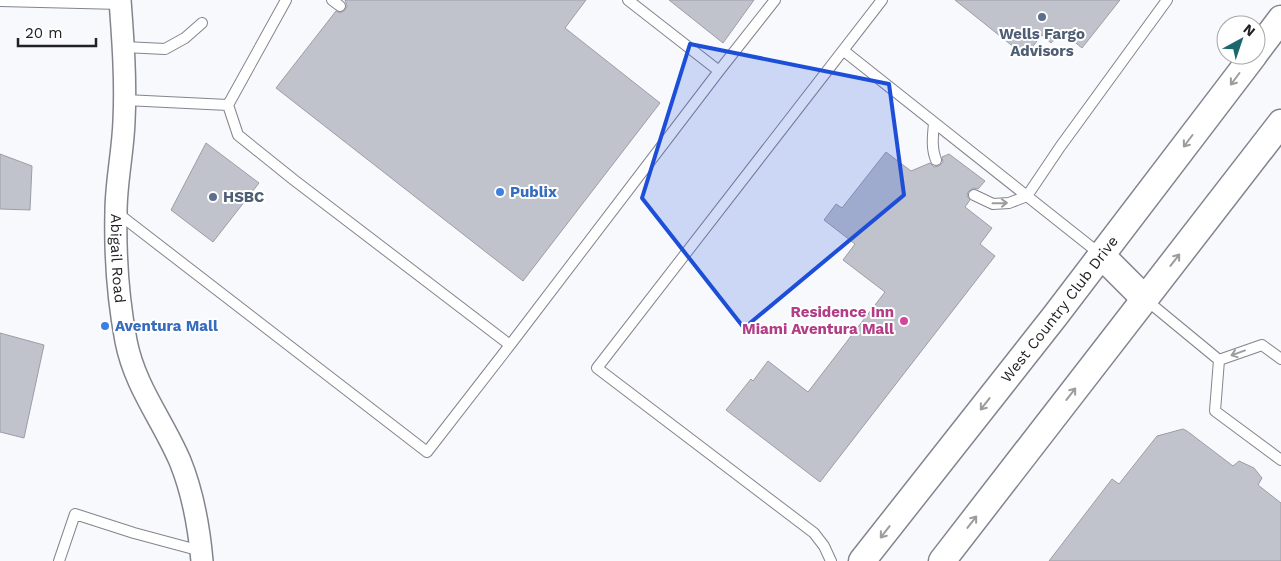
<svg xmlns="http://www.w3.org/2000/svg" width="1281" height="561" font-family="'Work Sans',sans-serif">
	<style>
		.building { fill: #c0c2cc; stroke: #9c9da7 }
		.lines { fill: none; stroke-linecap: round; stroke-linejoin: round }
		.service-casing { stroke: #83848e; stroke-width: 12 }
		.minor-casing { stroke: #83848e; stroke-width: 24 }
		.tertiary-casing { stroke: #83848e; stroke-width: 29 }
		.service { stroke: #fff; stroke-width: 10 }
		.minor { stroke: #fff; stroke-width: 21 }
		.tertiary { stroke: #fff; stroke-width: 26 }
		.oneway { stroke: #9c9c9d }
		.marked { fill: #1d4ed8; fill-opacity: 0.2; stroke: #1d4ed8; stroke-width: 4; stroke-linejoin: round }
		.service-dot { fill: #5c6f8a; stroke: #fff; stroke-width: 2 }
		.shop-dot { fill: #3f7fe0; stroke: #fff; stroke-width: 2 }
		.hotel-dot { fill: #d1479c; stroke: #fff; stroke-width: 2 }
		.labels { text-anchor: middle; stroke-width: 4; stroke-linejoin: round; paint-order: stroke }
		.service-label { font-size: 15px; font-weight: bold; fill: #4e5e75; stroke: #fff }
		.shop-label { font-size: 15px; font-weight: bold; fill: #366cbe; stroke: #fff; text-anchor: start }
		.street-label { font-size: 15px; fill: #222226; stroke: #fff }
		.hotel-label { font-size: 15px; font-weight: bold; fill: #b23c85; stroke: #fff; text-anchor: end }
	</style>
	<rect width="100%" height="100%" fill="#f8f9fd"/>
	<path class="building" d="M345 0H586L565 28 660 103 523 281 276 88 336 11 340 13 345 10 347 6Z
		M669 0H754L723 43Z
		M955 0H1120L1082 48 1061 31 1051 43 1042 35 1025 56Z
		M206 143 259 183 213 242 171 210Z
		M886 152 911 171 930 163 934 167 939 166 943 162 942 157 949 154 985 181 978 189 973 188 968 192 967 196 970 200 965 207 992 228 980 244 995 256 820 482 726 410 751 379 753 381 768 361 808 392 885 292 843 260 855 244 824 220 836 204 842 208Z
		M0 154 32 166 30 210 0 209Z
		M0 333 44 345 24 438 0 432Z
		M1183 429 1187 431 1233 466 1239 461 1254 468 1262 478 1258 485 1281 503V561H1049L1112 479 1119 484 1157 436Z"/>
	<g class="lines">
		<defs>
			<path id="service" d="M332 0 340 6
				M628 0 719 71
				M0 1 121 4
				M124 47 165 49 185 38 202 23
				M844 51 1100 254
				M125 100 228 105 238 135 294 180 510 345 719 71 775 0
				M228 105 286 0
				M934 123C933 135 931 148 936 160
				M974 195 993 204 1009 203 1027 196 1060 147 1167 0
				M116 212 427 452 510 345
				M1145 299 1219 360
				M1281 359 1262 345 1219 360 1215 411 1281 460
				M59 561 75 514 134 533 201 551
				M831 561 824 546 814 533 597 368 882 0"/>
			<g id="minor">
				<path id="s1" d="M120 0C123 40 126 81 124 121 123 152 116 182 116 212 115 255 118 299 126 341 135 387 162 419 180 461 193 493 199 527 202 561"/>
			</g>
			<g id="tertiary">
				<path d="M1256 52 1281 19"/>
				<path d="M1101 255 1145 299"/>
				<path id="s2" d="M862 561 1055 316 1254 55"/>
				<path d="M942 561 1281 123"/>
			</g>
		</defs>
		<use href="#service" class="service-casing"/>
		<use href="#minor" class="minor-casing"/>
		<use href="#tertiary" class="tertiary-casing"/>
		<use href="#service" class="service"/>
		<use href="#minor" class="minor"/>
		<use href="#tertiary" class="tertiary"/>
	</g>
	<defs><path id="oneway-shaft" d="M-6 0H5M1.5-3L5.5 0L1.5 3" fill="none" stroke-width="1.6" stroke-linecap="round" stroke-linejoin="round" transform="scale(1.25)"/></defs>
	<g class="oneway">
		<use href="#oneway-shaft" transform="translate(1235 79) rotate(127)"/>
		<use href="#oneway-shaft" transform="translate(1188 141) rotate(127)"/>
		<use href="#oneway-shaft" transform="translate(1000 203) rotate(-1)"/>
		<use href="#oneway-shaft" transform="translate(1175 260) rotate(-52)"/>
		<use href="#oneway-shaft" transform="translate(1238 353) rotate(160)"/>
		<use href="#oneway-shaft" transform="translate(1071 394) rotate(-52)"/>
		<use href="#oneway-shaft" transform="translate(985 404) rotate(128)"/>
		<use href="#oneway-shaft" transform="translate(972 522) rotate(-52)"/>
		<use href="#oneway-shaft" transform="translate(885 532) rotate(128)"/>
	</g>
	<path class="marked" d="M690 44 889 84 904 195 744 328 642 198Z"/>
	<g class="service-dot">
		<circle cx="1042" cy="17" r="5"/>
		<circle cx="213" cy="197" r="5"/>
	</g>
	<g class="shop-dot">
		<circle cx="500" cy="192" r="5"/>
		<circle cx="105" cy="326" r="5"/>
	</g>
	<circle class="hotel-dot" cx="904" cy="321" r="5"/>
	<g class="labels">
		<g class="service-label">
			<text x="1042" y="39">Wells Fargo<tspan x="1042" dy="17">Advisors</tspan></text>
			<text x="223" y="202" text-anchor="start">HSBC</text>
		</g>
		<g class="shop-label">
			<text x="510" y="197">Publix</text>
			<text x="115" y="331">Aventura Mall</text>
		</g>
		<g class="street-label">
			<text dy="5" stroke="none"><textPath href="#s1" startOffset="259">Abigail Road</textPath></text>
			<text dy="5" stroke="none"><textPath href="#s2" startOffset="320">West Country Club Drive</textPath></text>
		</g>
		<g class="hotel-label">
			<text x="894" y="317">Residence Inn<tspan x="894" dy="17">Miami Aventura Mall</tspan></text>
		</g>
	</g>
	<g transform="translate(1241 40) rotate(40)"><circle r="24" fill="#ffffff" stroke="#a7a7a8"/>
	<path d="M0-4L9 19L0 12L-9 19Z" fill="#1a676f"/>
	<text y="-8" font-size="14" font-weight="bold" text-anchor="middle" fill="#222226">N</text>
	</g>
	<path d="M18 38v8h78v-8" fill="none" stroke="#222226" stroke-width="2.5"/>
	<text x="25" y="38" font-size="15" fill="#222226" stroke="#ffffff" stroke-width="4" paint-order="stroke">20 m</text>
</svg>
